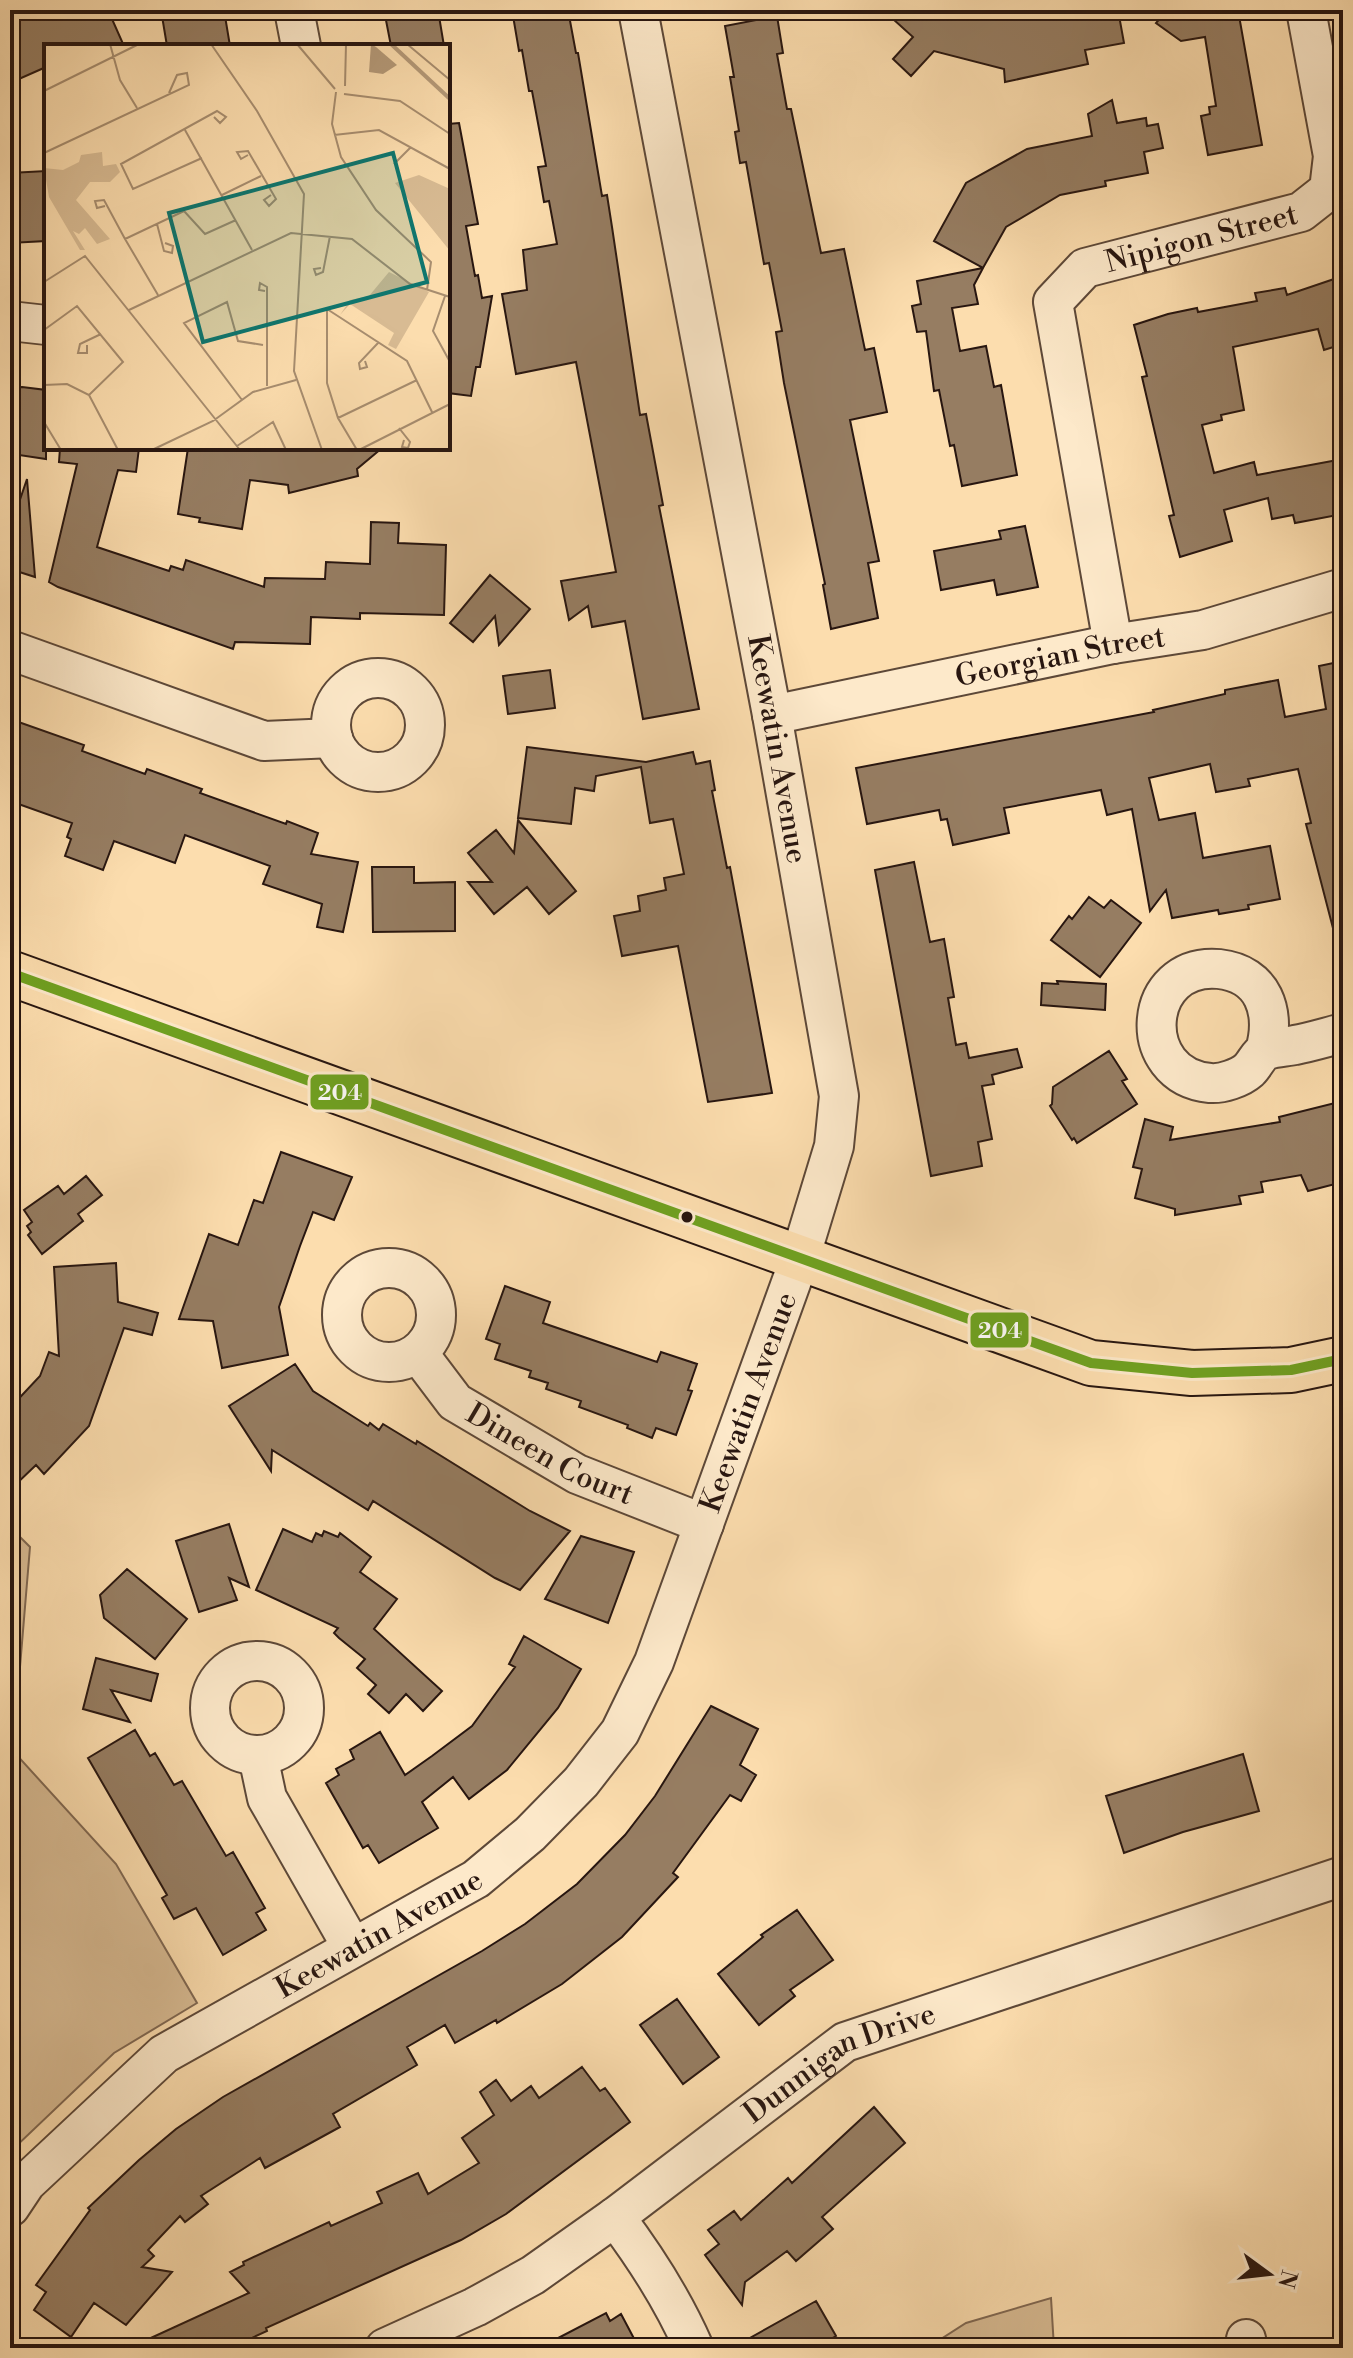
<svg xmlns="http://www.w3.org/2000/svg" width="1353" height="2358" font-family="'Libre Bodoni',serif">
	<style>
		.green { fill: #d8bb93; stroke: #806852; stroke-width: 2 }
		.building { fill: #967d62; stroke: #281610; stroke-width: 2 }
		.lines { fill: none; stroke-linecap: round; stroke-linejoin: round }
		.minor-casing { stroke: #5d4838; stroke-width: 42 }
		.major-casing { stroke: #281610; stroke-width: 48 }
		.minor { stroke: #fde9ca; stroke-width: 38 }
		.major { stroke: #fcddae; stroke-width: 44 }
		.bus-1-casing { stroke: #fde9ca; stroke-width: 16 }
		.bus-1 { stroke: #6fa120; stroke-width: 10 }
		.bus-dot { fill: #281610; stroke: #fde9ca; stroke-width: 3 }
		.labels { text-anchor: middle; stroke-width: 7; stroke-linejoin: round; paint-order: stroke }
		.street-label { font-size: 30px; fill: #281610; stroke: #fde9ca }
		.inset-river { fill: none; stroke: #b49978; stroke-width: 4 }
		.inset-road { fill: none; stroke: #a78d6f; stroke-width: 2 }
		.view { fill: #0f766e; fill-opacity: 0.15; stroke: #0f766e; stroke-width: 4 }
		.inset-edge { fill: none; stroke: #281610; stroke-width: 4 }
		.line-badge { stroke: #fde9ca; stroke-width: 3 }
		.badge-label { font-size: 22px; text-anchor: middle; font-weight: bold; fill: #fff }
	</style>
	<rect width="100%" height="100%" fill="#fcddae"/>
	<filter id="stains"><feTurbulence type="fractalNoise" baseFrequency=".0025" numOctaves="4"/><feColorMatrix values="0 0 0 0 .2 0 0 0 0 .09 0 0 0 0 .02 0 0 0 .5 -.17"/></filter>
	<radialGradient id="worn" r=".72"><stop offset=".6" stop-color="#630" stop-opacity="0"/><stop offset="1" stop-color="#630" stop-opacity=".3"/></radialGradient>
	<path class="green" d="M10 1527 30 1547 13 1751 116 1864 197 2003 114 2053 10 2152Z
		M1051 2298 1054 2348H927L966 2323Z"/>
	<path class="building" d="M10 10H108L124 46H46V67L10 83Z
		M161 10H224L230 46H167Z
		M384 10H438L444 46H391Z
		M512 10H568L576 53H578L602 196 607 195 612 227 640 415 646 414 663 505 659 506 699 709 643 719 625 621 592 627 588 606 569 620 561 581 616 572 576 362 516 374 502 294 527 290 523 250 557 244 549 201 544 202 538 167 546 166 532 91H529L522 50 519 51Z
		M883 10H987L1006 15 1027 10H1118L1124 43 1085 50 1088 64 1005 82 1004 69 934 51 911 76 893 59 913 37Z
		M1167 10H1238L1262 145 1208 155 1201 116 1210 114 1209 107 1216 106 1205 37 1181 41 1156 23Z
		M777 16 783 53 777 54 787 109H791L821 253 844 249 865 350 874 348 887 412 850 420 879 561 868 563 878 618 831 629 823 585 825 584 784 383 776 332 782 331 769 263 764 264 746 162 740 163 735 132 739 131 730 77H734L725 26Z
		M1112 100 1117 123 1146 118 1147 126 1158 124 1163 148 1144 152 1148 173 1105 181 1106 186 1060 195 1006 227 983 268 934 241 966 183 1027 149 1092 136 1088 114Z
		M459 123 478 224 466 226 475 276 478 275 482 298 492 296 480 367H476L471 396 448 393V124Z
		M46 171V241L10 243V173Z
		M983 268 974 285 978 304 952 308 960 351 986 346 994 387 1001 385 1017 475 962 486 954 445 950 446 939 390 934 391 926 331 917 332 912 306 921 304 917 281Z
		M1343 276V344L1324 350 1318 329 1233 347 1244 410 1221 415 1222 420 1202 425 1214 473 1254 462 1257 475 1343 459V514L1295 523 1293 515 1272 519 1268 498 1224 510 1232 541 1180 557 1169 516 1174 515 1142 377 1147 376 1134 325 1168 314 1197 308 1198 312 1257 301 1255 293 1285 288 1287 295Z
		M22 387 46 390V459L12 454 10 388Z
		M60 448H139L136 472 118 470 97 547 169 571 171 566 183 570 186 560 264 587 265 578 325 579 326 562 370 564 371 522 399 523 398 543 446 545 444 615 360 613V619L311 617 310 644 235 642 233 649 58 587 49 582 77 464 59 462Z
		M188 448H382L357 469 358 476 289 493 288 485 250 480 242 529 199 522 200 518 178 514Z
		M27 479 35 577 10 569V529Z
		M1025 526 1038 587 997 595 994 580 941 590 934 551 1001 539 999 531Z
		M490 575 530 609 499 645 495 616 473 642 450 623Z
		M1343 661V935L1335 936 1306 824 1311 823 1298 769 1248 779 1250 786 1216 792 1210 764 1149 778 1159 820 1195 813 1203 858 1270 846 1280 899 1248 905 1249 909 1219 914 1218 910 1172 918 1166 890 1150 911 1132 809 1107 815 1101 790 1004 808 1009 833 953 845 947 819 941 820 939 810 867 824 856 768 1154 712 1153 710 1225 694V690L1278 680 1285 717 1326 709 1319 666Z
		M550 670 555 708 508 714 503 676Z
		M10 719 84 745 82 751 145 774 147 769 202 789 200 793 286 824 287 821 318 833 311 854 358 862 343 932 317 927 322 904 263 884 270 866 185 835 175 863 114 841 103 870 65 856 71 839 67 837 72 823 10 801Z
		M527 747 646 762 693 752 696 764 710 761 715 790 712 791 727 868 730 867 772 1093 708 1102 678 946 622 956 614 916 640 911 638 896 666 890 664 878 684 874 673 819 650 823 641 767 596 776 594 791 575 788 571 824 518 818Z
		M518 820 576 891 549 914 527 887 494 914 468 882H492L468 853 496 830 514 853Z
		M914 862 930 942 944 939 954 997 948 998 956 1045 966 1043 969 1058 1017 1049 1022 1067 992 1075 994 1084 982 1086 992 1139 978 1142 982 1166 931 1176 875 870Z
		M372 867H414V883L455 882V931L373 932Z
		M1089 897 1104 908 1111 900 1141 923 1100 977 1051 940 1069 916 1072 919Z
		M1057 981 1106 984 1105 1010 1041 1005 1042 983 1058 984Z
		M1109 1051 1127 1079 1122 1081 1137 1104 1077 1143 1074 1138 1072 1140 1050 1106 1052 1104 1053 1087Z
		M1343 1101V1182L1308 1191 1301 1175 1261 1182 1263 1192 1239 1196 1241 1204 1175 1215V1209L1135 1198 1142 1169 1133 1167 1145 1119 1173 1127 1170 1140 1280 1122 1279 1117Z
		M281 1152 352 1177 334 1220 313 1212 300 1246 279 1307 288 1355 222 1368 213 1321 179 1319 209 1234 238 1245 254 1200 263 1203Z
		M86 1176 102 1195 78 1214 83 1221 42 1254 28 1235 31 1232 27 1226 32 1222 24 1210 58 1186 64 1194Z
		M116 1263 118 1302 158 1313 152 1335 124 1328 89 1426 44 1474 36 1465 10 1490V1408L40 1376 49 1352 59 1356 54 1267Z
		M505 1286 550 1302 543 1323 657 1362 661 1352 697 1364 688 1390 692 1391 676 1435 656 1428 652 1438 627 1428 628 1425 579 1407 581 1401 546 1389 548 1383 529 1377 531 1371 495 1359 500 1344 486 1339Z
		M295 1364 313 1391 368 1426 370 1423 379 1430 383 1424 416 1444 417 1441 530 1511 570 1531 520 1590 495 1578 373 1501 368 1510 272 1450 271 1471 229 1406Z
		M229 1524 249 1587 229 1578 237 1600 199 1612 176 1541Z
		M283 1529 312 1542 316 1533 322 1536 324 1531 338 1537 340 1533 371 1557 360 1572 397 1599 374 1629 442 1691 423 1711 406 1694 389 1713 368 1694 376 1685 357 1668 365 1659 339 1638 334 1633 338 1628 256 1590Z
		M581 1536 634 1552 608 1623 545 1599Z
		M127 1569 187 1619 155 1659 104 1618 100 1595Z
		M524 1636 581 1669 558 1708 507 1770 469 1799 453 1777 422 1802 438 1828 379 1863 368 1845 363 1848 326 1783 339 1775 336 1769 354 1759 350 1750 380 1732 405 1775 432 1756 472 1726 515 1667 509 1664Z
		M96 1658 158 1674 151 1701 111 1690 130 1722 83 1709Z
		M711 1706 758 1729 740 1765 756 1775 741 1801 730 1795 673 1873 678 1877 622 1937 562 1984 497 2023 496 2020 455 2043 445 2025 407 2047 417 2065 333 2114 340 2127 265 2168 260 2158 201 2196 208 2204 185 2222 180 2216 148 2250 154 2256 142 2267 172 2272 126 2325 94 2303 71 2337 34 2310 46 2292 36 2285 90 2210 88 2208 139 2160 176 2129 223 2097 482 1951 525 1924 577 1884 625 1835 655 1796Z
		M135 1730 150 1756 155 1753 174 1785 182 1781 226 1856 233 1852 265 1908 256 1913 266 1930 223 1955 196 1908 174 1919 162 1898 167 1895 88 1758Z
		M1243 1754 1259 1811 1183 1832 1124 1853 1106 1796Z
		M797 1910 833 1960 790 1990 795 1996 759 2025 718 1974 763 1937 761 1935Z
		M677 1999 719 2057 683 2084 640 2025Z
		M582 2067 600 2091 605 2088 630 2122 506 2214 461 2240 266 2328 267 2331 230 2348H129L249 2293 230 2272 244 2265 243 2262 329 2222 331 2226 382 2203 377 2192 418 2173 428 2194 479 2163 462 2138 494 2115 480 2092 496 2080 511 2101 531 2086 539 2098Z
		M874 2107 905 2143 822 2217 833 2229 796 2261 787 2251 745 2282 742 2305 705 2255 719 2244 708 2230 734 2211 741 2220 788 2178 792 2183Z
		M816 2301 836 2336 815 2348H732Z
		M606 2313 610 2321 621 2314 639 2348H539Z"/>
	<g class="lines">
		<defs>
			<g id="minor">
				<path d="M294 10 301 46"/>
				<path d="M10 321 46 325"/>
				<path id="s1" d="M1113 644 1053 302 1085 268 1301 212 1329 190 1333 156 1306 10"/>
				<path d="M10 650 264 741 333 738"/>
				<circle cx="378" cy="725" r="47"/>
				<path id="s2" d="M772 715 1113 644 1203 630 1343 588"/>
				<path d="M1265 1051C1276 1012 1264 974 1219 969 1141 962 1134 1076 1210 1083 1222 1084 1240 1078 1249 1070 1255 1064 1259 1054 1265 1051 1273 1047 1287 1047 1295 1045 1311 1042 1327 1037 1343 1033"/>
				<circle cx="389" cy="1315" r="47"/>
				<path id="s3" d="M418 1353 455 1402 577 1474 704 1524"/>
				<circle cx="257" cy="1708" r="47"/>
				<path d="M258 1756 267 1798 352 1947"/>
				<path id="s4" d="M10 2207 26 2183 164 2054 476 1879 530 1834 581 1782 620 1732 654 1662 800 1258 834 1146 839 1096 772 715 638 10"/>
				<path d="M615 2217C646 2258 673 2300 694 2348"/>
				<path d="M1246 2339 1248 2348"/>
				<path id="s5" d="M385 2348 475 2307 533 2275 615 2217 845 2042 1343 1876"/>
			</g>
			<path id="major" d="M10 973 1091 1363 1192 1373 1291 1370 1343 1359"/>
		</defs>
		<use href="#minor" class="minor-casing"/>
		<use href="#major" class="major-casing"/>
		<use href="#minor" class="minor"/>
		<use href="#major" class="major"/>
		<defs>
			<path id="bus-1" d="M10 973 1091 1363 1192 1373 1291 1370 1343 1359"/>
		</defs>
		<use href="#bus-1" class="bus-1-casing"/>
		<use href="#bus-1" class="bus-1"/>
	</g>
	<circle class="bus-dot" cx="687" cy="1217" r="7"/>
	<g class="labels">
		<g class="street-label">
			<text dy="10" stroke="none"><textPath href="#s1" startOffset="514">Nipigon Street</textPath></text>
			<text dy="10" stroke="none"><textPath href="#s2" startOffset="294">Georgian Street</textPath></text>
			<text transform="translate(778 749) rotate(80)" y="10">Keewatin Avenue</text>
			<text dy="10" stroke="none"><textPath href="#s4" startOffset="1136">Keewatin Avenue</textPath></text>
			<text dy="10" stroke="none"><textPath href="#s3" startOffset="170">Dineen Court</textPath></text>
			<text dy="10" stroke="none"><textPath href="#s4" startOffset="464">Keewatin Avenue</textPath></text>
			<text dy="10" stroke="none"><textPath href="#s5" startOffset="540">Dunnigan Drive</textPath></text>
		</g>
	</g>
	<g transform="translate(44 44)">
		<rect width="406" height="406" fill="#fcddae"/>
		<path d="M58 108 59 122 72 120 76 128 66 138H46L32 156 66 195 53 200 41 184 35 190 29 187 41 206H36L5 153 0 124 19 126 35 118 37 111ZM375 131 406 145V207L351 139ZM345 228 385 248 352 305 344 301 350 289 306 260 296 271 306 256 325 252Z" fill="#d8bb93"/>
		<path d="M327 0 332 3 353 21 339 30 325 28Z" fill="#b49978"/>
		<path class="inset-river" d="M347 0 406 55"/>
		<path class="inset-road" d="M66 0 76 36 93 64M167 0 213 67 260 150 250 327 278 406M253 0 291 45M363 0 406 36M301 42 302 0M0 47 95 0M292 48 288 80 297 113 332 166 387 218 383 246M300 50 356 57 406 90M141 86 208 206M290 91 335 86 406 125M0 109 145 41 143 29 133 31 125 49M204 111 197 115 193 108 204 107 232 155 225 162 220 156 227 151M158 114 89 145 77 120 173 67 182 73 176 79 170 73M350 120 367 103M178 151 217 132M61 162 53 164 51 157 60 156 81 195M113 180 120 207 128 209 129 202 121 199M277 224 270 225 272 231 279 228 286 192M0 238 41 212 196 406M221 247 215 246 216 239 223 243V342M114 251 81 195 140 167 161 190 192 176M401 252 389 287 406 318M85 266 247 189 308 195 366 240 406 253M0 286 33 262 79 318 45 351M43 301V309H34L36 300 57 290M321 317 323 323 316 325 315 319 334 299M0 341 23 340 45 351 74 406M198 356 140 279 183 258 194 297 219 301M294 374 373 336M0 378 17 406M355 384 366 398 364 404 358 403 360 396M193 402 229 378 242 406M108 406 169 377 209 348 252 336M313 406 294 374 283 339V265L363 317 388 368M315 406 406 360"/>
		<path class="view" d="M349 109 383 238 159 298 125 169Z"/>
		<rect width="406" height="406" class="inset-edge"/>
	</g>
	<g class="line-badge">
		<rect x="309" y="1073" width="61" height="38" rx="8" fill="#6fa120"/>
		<rect x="969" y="1311" width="61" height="38" rx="8" fill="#6fa120"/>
	</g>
	<g class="badge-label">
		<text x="340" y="1100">204</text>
		<text x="1000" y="1338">204</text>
	</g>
	<rect width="1353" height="2358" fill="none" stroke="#fcddae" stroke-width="40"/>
	<rect x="12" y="12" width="1329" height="2334" fill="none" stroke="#281610" stroke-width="4"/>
	<rect x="20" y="20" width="1313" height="2318" fill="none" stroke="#281610" stroke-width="2"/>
	<g transform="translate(1269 2274) rotate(105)" stroke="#fde9ca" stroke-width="6" paint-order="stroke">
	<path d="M0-6L14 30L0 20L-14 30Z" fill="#281610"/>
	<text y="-12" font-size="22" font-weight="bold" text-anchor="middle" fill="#281610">N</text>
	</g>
	<rect width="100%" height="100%" filter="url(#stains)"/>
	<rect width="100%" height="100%" fill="url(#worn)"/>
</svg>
